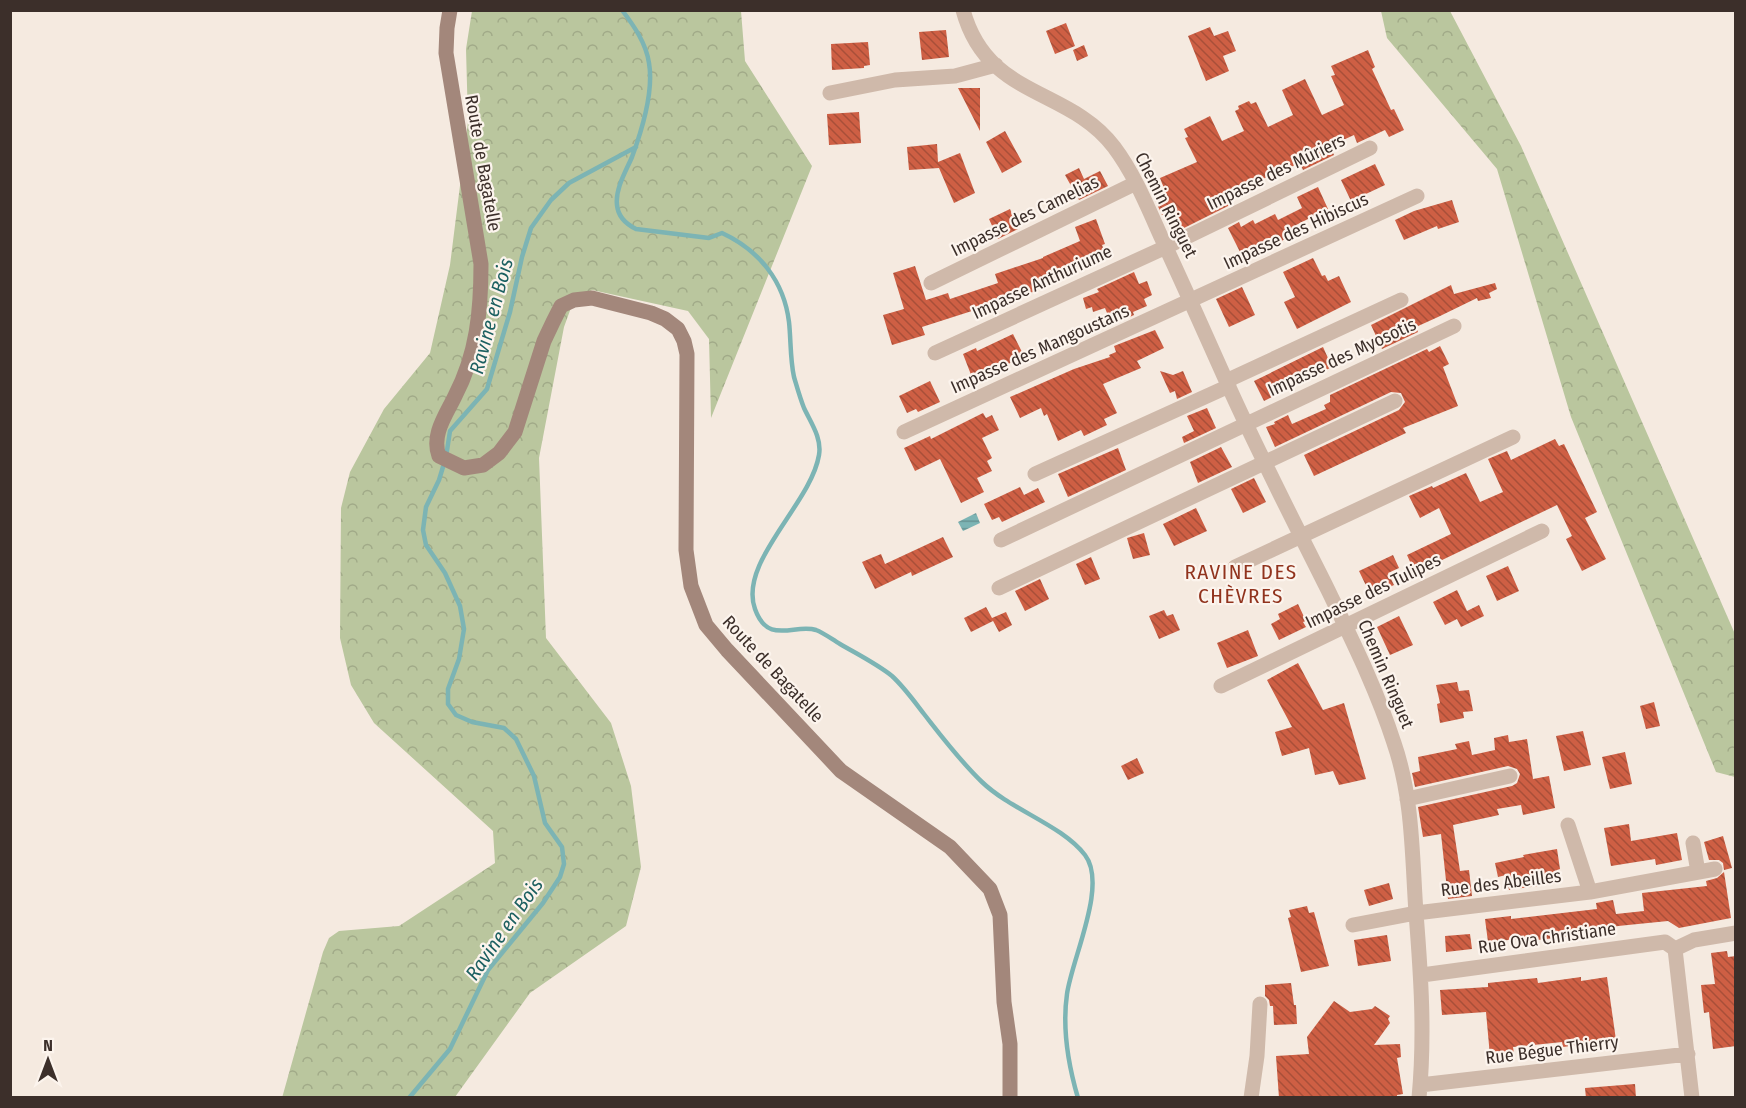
<svg xmlns="http://www.w3.org/2000/svg" width="1746" height="1108" font-family="'Fira Sans Condensed',sans-serif">
	<style>
		.forest { fill: url(#forest-crowns) }
		.water { fill: url(#water-rules) }
		.lines { fill: none; stroke-linecap: round; stroke-linejoin: round }
		.stream { stroke: #7cb4b4; stroke-width: 4.5 }
		.building { fill: url(#building-back-hatch) }
		.minor { stroke: #cfb9aa; stroke-width: 15 }
		.secondary { stroke: #a3877b; stroke-width: 15 }
		.labels { text-anchor: middle; stroke-width: 4.5; stroke-linejoin: round; paint-order: stroke }
		.street-label { font-size: 18px; fill: #3c2f2a; stroke: #fcf4ed }
		.water-label { font-size: 20px; font-style: italic; fill: #1c6061; stroke: #fcf4ed }
		.quarter-label { font-size: 21px; letter-spacing: 1.5px; fill: #91331d; stroke: #fcf4ed }
	</style>
	<defs>
		<pattern id="forest-crowns" width="20" height="18" patternUnits="userSpaceOnUse" patternTransform="scale(1.5)"><rect width="20" height="18" fill="#bac69e"/><path d="M2 6a3 3 0 1 1 6 0M12 15a3 3 0 1 1 6 0" fill="none" stroke="#a1aa88"/></pattern>
		<pattern id="water-rules" width="6" height="5" patternUnits="userSpaceOnUse" patternTransform="scale(1.5)"><rect width="6" height="5" fill="#7cb4b4"/><path d="M0 2.5h6" fill="none" stroke="#679393"/></pattern>
		<pattern id="building-back-hatch" width="6" height="6" patternUnits="userSpaceOnUse" patternTransform="scale(1.5)"><rect width="6" height="6" fill="#ce5f44"/><path d="M-1 5l2 2M0 0l6 6M5-1l2 2" fill="none" stroke="#a84f39"/></pattern>
	</defs>
	<rect width="100%" height="100%" fill="#f5eae0"/>
	<path class="forest" d="M472 11H741L745 61 812 166 711 418 709 339 688 311 592 290 572 305 564 327 539 458 546 638 611 723 631 786 641 867 626 926 530 993 455 1097 282 1098 323 952 329 938 339 931 399 926 495 863 493 831 374 723 351 685 340 638 341 508 350 472 384 409 430 353 450 265 468 122 466 49Z
		M1381 11H1450L1521 146 1735 634V777L1716 772 1571 417 1497 169 1387 38Z"/>
	<path class="water" d="M976 513 980 523 963 531 958 522Z"/>
	<g class="lines">
		<path class="stream" d="M622 10C634 26 646 43 649 63 654 92 642 130 632 157 626 171 615 189 617 205 618 217 626 224 636 229L709 238 722 233C759 250 784 281 789 322 791 340 790 359 794 377 797 387 800 398 804 408 811 423 822 438 819 455 811 504 738 562 755 609 768 646 795 623 816 630 824 633 833 640 840 644 857 654 877 664 892 676 904 687 914 701 924 714 942 737 960 761 982 782 1011 810 1062 825 1085 855 1108 885 1072 958 1067 994 1062 1029 1068 1064 1078 1098
			M409 1098 450 1049 488 970 543 903 560 877 564 864 562 847 545 823 534 776 516 739 504 728 472 722 456 715 448 704V689L459 659 464 629 460 606 445 573 426 545 423 530 426 507 439 480 446 457 450 431 487 389 510 312 522 257 531 228 551 200 569 183 636 147"/>
	</g>
	<path class="building" d="M1066 23 1075 46 1055 54 1046 31Z
		M1210 27 1214 36 1228 31 1236 51 1223 56 1229 71 1206 81 1188 36Z
		M946 30 949 57 922 60 919 32Z
		M868 42 870 65 864 66V68L832 70 831 44Z
		M1084 45 1088 56 1077 61 1073 50Z
		M1368 50 1375 67 1372 69 1391 110 1394 109 1404 130 1389 137 1385 130 1357 143 1354 135 1330 146 1334 155 1303 170 1300 163 1227 194 1232 204 1180 230 1172 211 1162 215 1155 200 1158 199 1156 195 1165 191 1160 178 1197 162 1185 138 1188 137 1184 129 1210 116 1222 141 1244 131 1235 111 1239 109 1238 106 1249 101 1251 104 1256 102 1268 127 1293 115 1282 90 1305 79 1322 115 1344 105 1331 76 1335 75 1331 66Z
		M958 88H980V131Z
		M859 112 861 143 829 145 827 114Z
		M1005 131 1022 162 1002 173 986 142Z
		M937 144 938 162 960 153 975 193 954 203 939 168 909 170 907 147Z
		M1375 164 1385 185 1351 201 1341 180Z
		M1079 168 1084 179 1100 171 1108 186 1079 200 1065 175Z
		M1318 187 1328 209 1296 225 1300 232 1275 244 1272 238 1241 254 1228 228 1239 222 1241 227 1253 220 1255 224 1275 214 1278 220 1302 208 1297 197Z
		M1452 200 1459 222 1438 229 1437 226 1404 240 1395 220 1414 211Z
		M1010 209 1018 229 998 239 989 219Z
		M1096 219 1105 244 1102 245 1105 252 1075 263 1078 270 1035 287 1036 291 998 304 1000 308 977 316 975 310 922 327 925 335 892 345 883 315 904 309 893 273 915 266 926 300 948 293 950 299 998 283 995 274 1043 258V257L1080 241 1075 227Z
		M1313 258 1322 276 1325 275 1328 281 1339 276 1351 302 1297 329 1284 302 1295 297 1283 272Z
		M1134 272 1139 284 1147 281 1152 295 1144 299 1147 306 1133 312 1134 315 1117 323 1114 316 1109 318 1105 308 1093 312 1092 307 1086 309 1083 298 1099 292 1097 289Z
		M1495 283 1497 289 1489 293 1491 298 1478 301 1477 298 1438 317 1416 327 1418 332 1382 349 1371 325 1451 285 1454 294Z
		M1242 287 1255 315 1229 327 1216 299Z
		M1155 330 1164 348 1137 361 1141 368 1103 384 1117 413 1104 419 1107 425 1084 436 1081 430 1058 441 1047 414 1044 416 1041 408 1020 418 1010 397 1074 369 1110 357 1109 355 1116 352 1114 346Z
		M1013 334 1023 354 1015 357 1017 360 988 373 990 378 975 385 963 354 976 348 977 351Z
		M1440 346 1449 364 1443 367 1458 406 1403 428 1406 433 1314 476 1304 455 1399 410 1405 402 1401 393 1391 392 1275 447 1266 427 1275 424 1274 422 1288 415 1292 424 1326 409 1324 405 1330 402V395L1427 349 1429 352Z
		M1323 347 1332 367 1264 401 1254 381Z
		M1160 371 1173 375 1183 371 1192 392 1177 399 1175 391 1170 393Z
		M930 381 940 402 918 412 916 409 907 413 899 396Z
		M1207 408 1216 428 1184 443 1182 437 1194 431 1187 416Z
		M983 413 986 418 992 415 999 430 982 438 992 458 987 461 992 471 977 478 984 492 961 503 940 459 915 471 904 448 930 436 931 439Z
		M1555 439 1559 446 1564 444 1597 512 1585 518 1606 559 1582 571 1566 539 1572 536 1557 505 1415 573 1407 555 1451 534 1439 508 1420 518 1409 496 1432 486 1433 488 1466 473 1480 502 1503 492 1488 459 1507 451 1511 460Z
		M1221 447 1232 467 1198 483 1190 462Z
		M1118 448 1126 470 1068 497 1058 474Z
		M1254 478 1266 502 1243 513 1231 489Z
		M1020 487 1024 495 1038 488 1045 502 1002 522 999 517 992 520 984 504Z
		M1196 508 1207 531 1174 546 1163 524Z
		M1144 533 1150 555 1133 559 1127 538Z
		M943 537 953 557 912 576 911 572 875 589 862 562 881 554 885 564Z
		M1393 555 1399 568 1388 573 1394 585 1371 596 1359 571Z
		M1091 557 1100 579 1085 585 1076 564Z
		M1508 566 1519 591 1497 601 1486 576Z
		M1040 579 1049 599 1025 611 1015 591Z
		M1457 590 1467 611 1479 605 1484 616 1461 627 1457 619 1445 625 1433 602Z
		M1298 604 1306 621 1303 622 1306 627 1279 640 1271 624 1280 619 1278 614Z
		M986 607 992 618 1006 612 1012 625 999 632 992 619 993 621 971 632 964 618Z
		M1164 610 1167 616 1173 614 1180 630 1159 639 1149 616Z
		M1399 616 1413 645 1390 655 1377 627Z
		M1248 630 1258 656 1227 668 1217 643Z
		M1298 663 1323 710 1344 703 1366 779 1339 785 1333 771 1315 775 1309 748 1282 756 1275 732 1292 727 1267 680Z
		M1457 682 1459 691 1469 690 1473 711 1463 712 1464 718 1440 723 1437 704 1440 703 1436 685Z
		M1654 702 1660 726 1646 729 1640 706Z
		M1583 731 1591 765 1564 771 1556 736Z
		M1508 735 1509 742 1527 739 1533 779 1549 776 1555 808 1523 815 1521 805 1497 809 1499 815 1453 825 1460 871 1469 870 1472 896 1448 899 1441 834 1423 837 1418 807 1512 786 1517 783 1520 774 1517 769 1508 766 1415 787 1412 773 1420 771 1418 757 1457 749 1455 744 1469 741 1472 755 1495 750 1494 738Z
		M1625 752 1632 784 1610 789 1602 757Z
		M1137 758 1144 773 1128 780 1121 766Z
		M1629 824 1631 841 1677 833 1682 860 1656 865 1655 859 1611 866 1604 828Z
		M1723 836 1732 868 1724 870 1723 863 1719 860H1709L1704 842Z
		M1557 849 1560 869 1557 870 1559 883 1509 890 1506 875 1498 877 1495 863 1524 857 1523 855Z
		M1724 872 1731 918 1679 928 1668 921 1618 926 1585 935 1555 938 1528 941V938L1488 942 1485 919 1511 916V919L1597 909 1596 903 1613 900 1616 914 1644 911 1642 893 1707 886 1706 881 1717 878Z
		M1389 883 1393 899 1369 906 1364 890Z
		M1307 906 1309 913 1314 912 1329 966 1301 972 1288 918 1291 917 1289 910Z
		M1470 934 1472 949 1446 952 1445 936Z
		M1387 935 1391 961 1358 966 1354 940Z
		M1727 951 1728 957 1736 956V1046L1713 1049 1709 1012 1704 1013 1701 985 1715 984 1711 953Z
		M1581 977V981L1607 977 1616 1040 1563 1047 1562 1042 1513 1047 1514 1054 1490 1056 1486 1012 1442 1015 1440 990 1488 987V983L1537 978 1538 983Z
		M1291 983 1294 1005H1296L1297 1024 1274 1025 1273 1006H1270L1269 1000 1265 996V985Z
		M1334 1001 1350 1012 1372 1009 1375 1006 1390 1016 1388 1019 1390 1023 1374 1045 1400 1044 1401 1057 1397 1058 1403 1094 1397 1095V1098H1279L1276 1056 1309 1054 1307 1037Z
		M1635 1084 1636 1098H1586L1585 1088Z"/>
	<g class="lines">
		<path class="minor" d="M963 10C987 99 1069 87 1114 147 1135 175 1148 208 1162 239 1185 288 1206 336 1228 385 1259 454 1294 522 1328 590 1352 640 1377 690 1394 743 1413 798 1412 856 1416 913 1421 976 1425 1035 1419 1098
			M830 93 895 80 955 76 996 65
			M931 283 1136 183
			M935 353 1166 247 1370 148
			M1226 381 1401 300
			M904 432 1417 196
			M1035 474 1229 386
			M1001 540 1454 326
			M1235 567 1513 437
			M999 588 1395 401
			M1221 686 1542 531
			M1407 799 1510 776
			M1568 825 1590 892
			M1693 843 1698 872
			M1353 925 1416 913 1590 892 1715 869
			M1675 949 1694 940 1736 933
			M1422 975 1665 942 1675 949 1692 1098
			M1420 1085 1688 1054
			M1251 1098 1257 1056 1260 1004"/>
		<path class="secondary" d="M450 10 447 28 446 53 481 264C481 311 477 354 455 396 446 415 431 435 439 456L464 468 483 465 499 453 515 432 544 341 553 322 561 306 574 300 592 298 651 313 665 319 678 329 684 341 687 354 686 550 691 586 706 625 727 650 841 771 950 847 990 889 1000 915 1004 1002 1010 1044V1098"/>
	</g>
	<g class="labels">
		<g class="street-label">
			<text transform="translate(483 163) rotate(80)" y="6">Route de Bagatelle</text>
			<text transform="translate(1276 172) rotate(-26)" y="6">Impasse des Mûriers</text>
			<text transform="translate(1166 205) rotate(63)" y="6">Chemin Ringuet</text>
			<text transform="translate(1025 216) rotate(-26)" y="6">Impasse des Camelias</text>
			<text transform="translate(1296 231) rotate(-25)" y="6">Impasse des Hibiscus</text>
			<text transform="translate(1042 282) rotate(-25)" y="6">Impasse Anthuriume</text>
			<text transform="translate(1040 349) rotate(-24)" y="6">Impasse des Mangoustans</text>
			<text transform="translate(1342 357) rotate(-25)" y="6">Impasse des Myosotis</text>
			<text transform="translate(1373 591) rotate(-26)" y="6">Impasse des Tulipes</text>
			<text transform="translate(773 669) rotate(47)" y="6">Route de Bagatelle</text>
			<text transform="translate(1386 674) rotate(67)" y="6">Chemin Ringuet</text>
			<text transform="translate(1501 883) rotate(-7)" y="6">Rue des Abeilles</text>
			<text transform="translate(1547 938) rotate(-8)" y="6">Rue Ova Christiane</text>
			<text transform="translate(1552 1050) rotate(-7)" y="6">Rue Bégue Thierry</text>
		</g>
		<g class="water-label">
			<text transform="translate(491 316) rotate(-75)" y="7">Ravine en Bois</text>
			<text transform="translate(504 929) rotate(-55)" y="7">Ravine en Bois</text>
		</g>
		<g class="quarter-label">
			<text x="1241" y="579">RAVINE DES<tspan x="1241" dy="24">CHÈVRES</tspan></text>
		</g>
	</g>
	<rect width="1746" height="1108" fill="none" stroke="#3c2f2a" stroke-width="24"/>
	<g transform="translate(48 1060)" stroke="#fcf4ed" stroke-width="4.5" paint-order="stroke">
	<path d="M0-4.5L10 22L0 15L-10 22Z" fill="#3c2f2a"/>
	<text y="-9" font-size="16" font-weight="bold" text-anchor="middle" fill="#3c2f2a">N</text>
	</g>
</svg>
